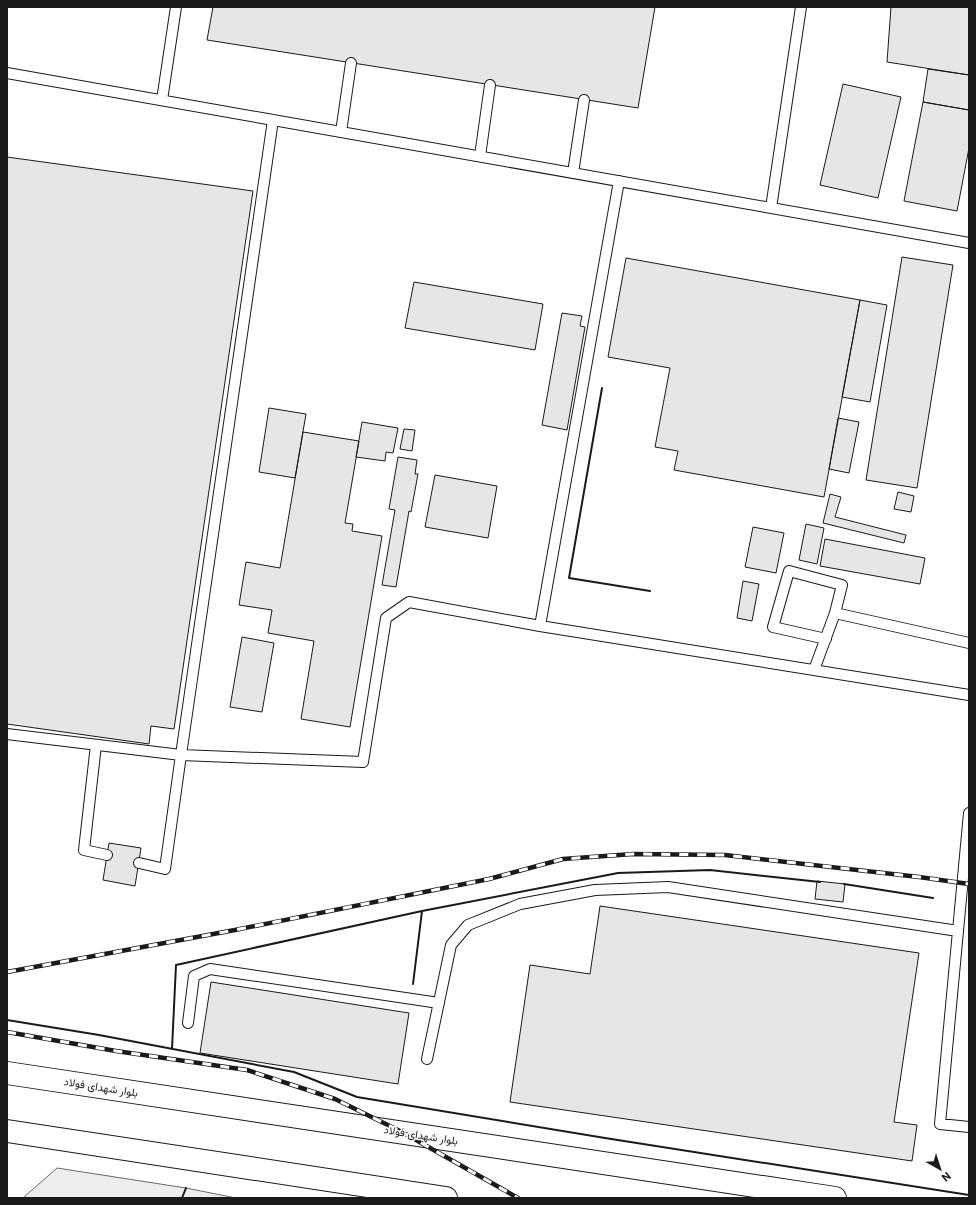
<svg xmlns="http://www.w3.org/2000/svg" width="976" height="1205" font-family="Roboto,Vazirmatn,sans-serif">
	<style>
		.built { fill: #ededed; stroke: #6a6a6a }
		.building { fill: #e6e6e6; stroke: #1a1a1a }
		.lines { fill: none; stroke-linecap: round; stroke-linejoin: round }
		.lane-casing { stroke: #1a1a1a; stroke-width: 12 }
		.secondary-casing { stroke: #1a1a1a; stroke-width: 24 }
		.lane { stroke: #fff; stroke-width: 10 }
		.secondary { stroke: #fff; stroke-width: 22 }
		.rail-casing { stroke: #1a1a1a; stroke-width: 4.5 }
		.rail { stroke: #fff; stroke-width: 3; stroke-dasharray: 9; stroke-linecap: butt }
		.wall { stroke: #1a1a1a; stroke-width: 2 }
		.labels { text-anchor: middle; stroke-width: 3; stroke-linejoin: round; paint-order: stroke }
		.street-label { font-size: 11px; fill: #1a1a1a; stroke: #fff }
	</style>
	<rect width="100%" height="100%" fill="#fff"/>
	<path class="built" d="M57 1168 186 1188 236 1198H23Z"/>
	<path class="building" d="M213 7H655L638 108 207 40Z
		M891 7H969V75L887 62Z
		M928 69 969 75V110L923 102Z
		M843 84 901 97 878 198 820 185Z
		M923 102 969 110V148L957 211 904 201Z
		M7 157 253 191 174 729 151 726 149 744 7 724Z
		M902 257 953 265 917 488 866 480Z
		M626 258 860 300 824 497 674 470 678 451 655 447 670 368 608 357Z
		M414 282 543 304 535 350 405 328Z
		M860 300 887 305 870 402 842 397Z
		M562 313 582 316 580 326 585 327 567 430 542 425Z
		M269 408 306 414 295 478 259 472Z
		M838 418 859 422 849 473 829 469Z
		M362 422 398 428 393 453 386 452 385 461 356 457Z
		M404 429 415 430 412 451 400 449Z
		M303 432 359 441 345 523 353 524 352 531 382 536 350 727 301 719 314 641 268 633 272 610 239 605 246 562 280 568Z
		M398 457 417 460 415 474H418L411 512 409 511 396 587 382 585 395 510 389 509Z
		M435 475 497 486 488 538 425 527Z
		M898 492 914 496 911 512 894 509Z
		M830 494 841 497 835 517 906 535 904 543 823 523Z
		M806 524 824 528 817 564 799 560Z
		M753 527 784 533 776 573 745 567Z
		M825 539 925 558 920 584 820 566Z
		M743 581 759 584 752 621 737 618Z
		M242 637 274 643 262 712 230 707Z
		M109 843 141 848 135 886 103 880Z
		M817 881 845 884 843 902 815 899Z
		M600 906 919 953 894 1122 917 1125 912 1161 510 1102 530 965 590 974Z
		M211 982 409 1013 398 1084 200 1053Z"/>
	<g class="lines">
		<defs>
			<path id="lane" d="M7 73 969 243
				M162 100 176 7
				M341 132 351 63
				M480 156 490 85
				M573 173 584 100
				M619 181 540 626 969 695
				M771 208 801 7
				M826 639 773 627 789 571 842 585 835 613
				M814 670 835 613 969 643
				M7 734 181 755 273 120
				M96 745 84 850 107 855
				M969 813 940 1124 969 1127
				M139 863 165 869 181 755 363 762 386 618 409 602 540 626
				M188 1023 194 976 210 969 439 1003
				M427 1059 451 945 468 925 520 904 595 890 668 887 958 931"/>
			<path id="secondary" d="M7 1073 835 1198
				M7 1131 446 1198"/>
		</defs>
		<use href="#lane" class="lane-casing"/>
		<use href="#secondary" class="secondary-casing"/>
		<use href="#lane" class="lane"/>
		<use href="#secondary" class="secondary"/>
		<defs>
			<path id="rail" d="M7 972 235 930 489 879 563 859 633 854 725 855 919 877 969 884
				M7 1032 116 1051 247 1070 335 1099 402 1132 518 1198"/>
		</defs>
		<use href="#rail" class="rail-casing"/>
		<use href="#rail" class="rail"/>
		<path class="wall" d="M602 388 569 578 650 591
			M844 884 933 898
			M422 911 618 873 710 870 820 882
			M7 1020 99 1035 294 1072 357 1097 605 1138 969 1195
			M172 1049 176 965 422 911 413 984
			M182 1198 186 1188"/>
	</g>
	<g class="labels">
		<g class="street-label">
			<text transform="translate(101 1087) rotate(9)" y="4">بلوار شهدای فولاد</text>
			<text transform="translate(421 1135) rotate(9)" y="4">بلوار شهدای فولاد</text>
		</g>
	</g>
	<rect width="976" height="1205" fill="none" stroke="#1a1a1a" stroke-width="16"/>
	<g transform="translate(940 1169) rotate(141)" stroke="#ffffff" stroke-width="3" paint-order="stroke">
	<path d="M0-3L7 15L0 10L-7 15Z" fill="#1a1a1a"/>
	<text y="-6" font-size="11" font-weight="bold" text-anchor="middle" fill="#1a1a1a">N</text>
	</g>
</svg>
